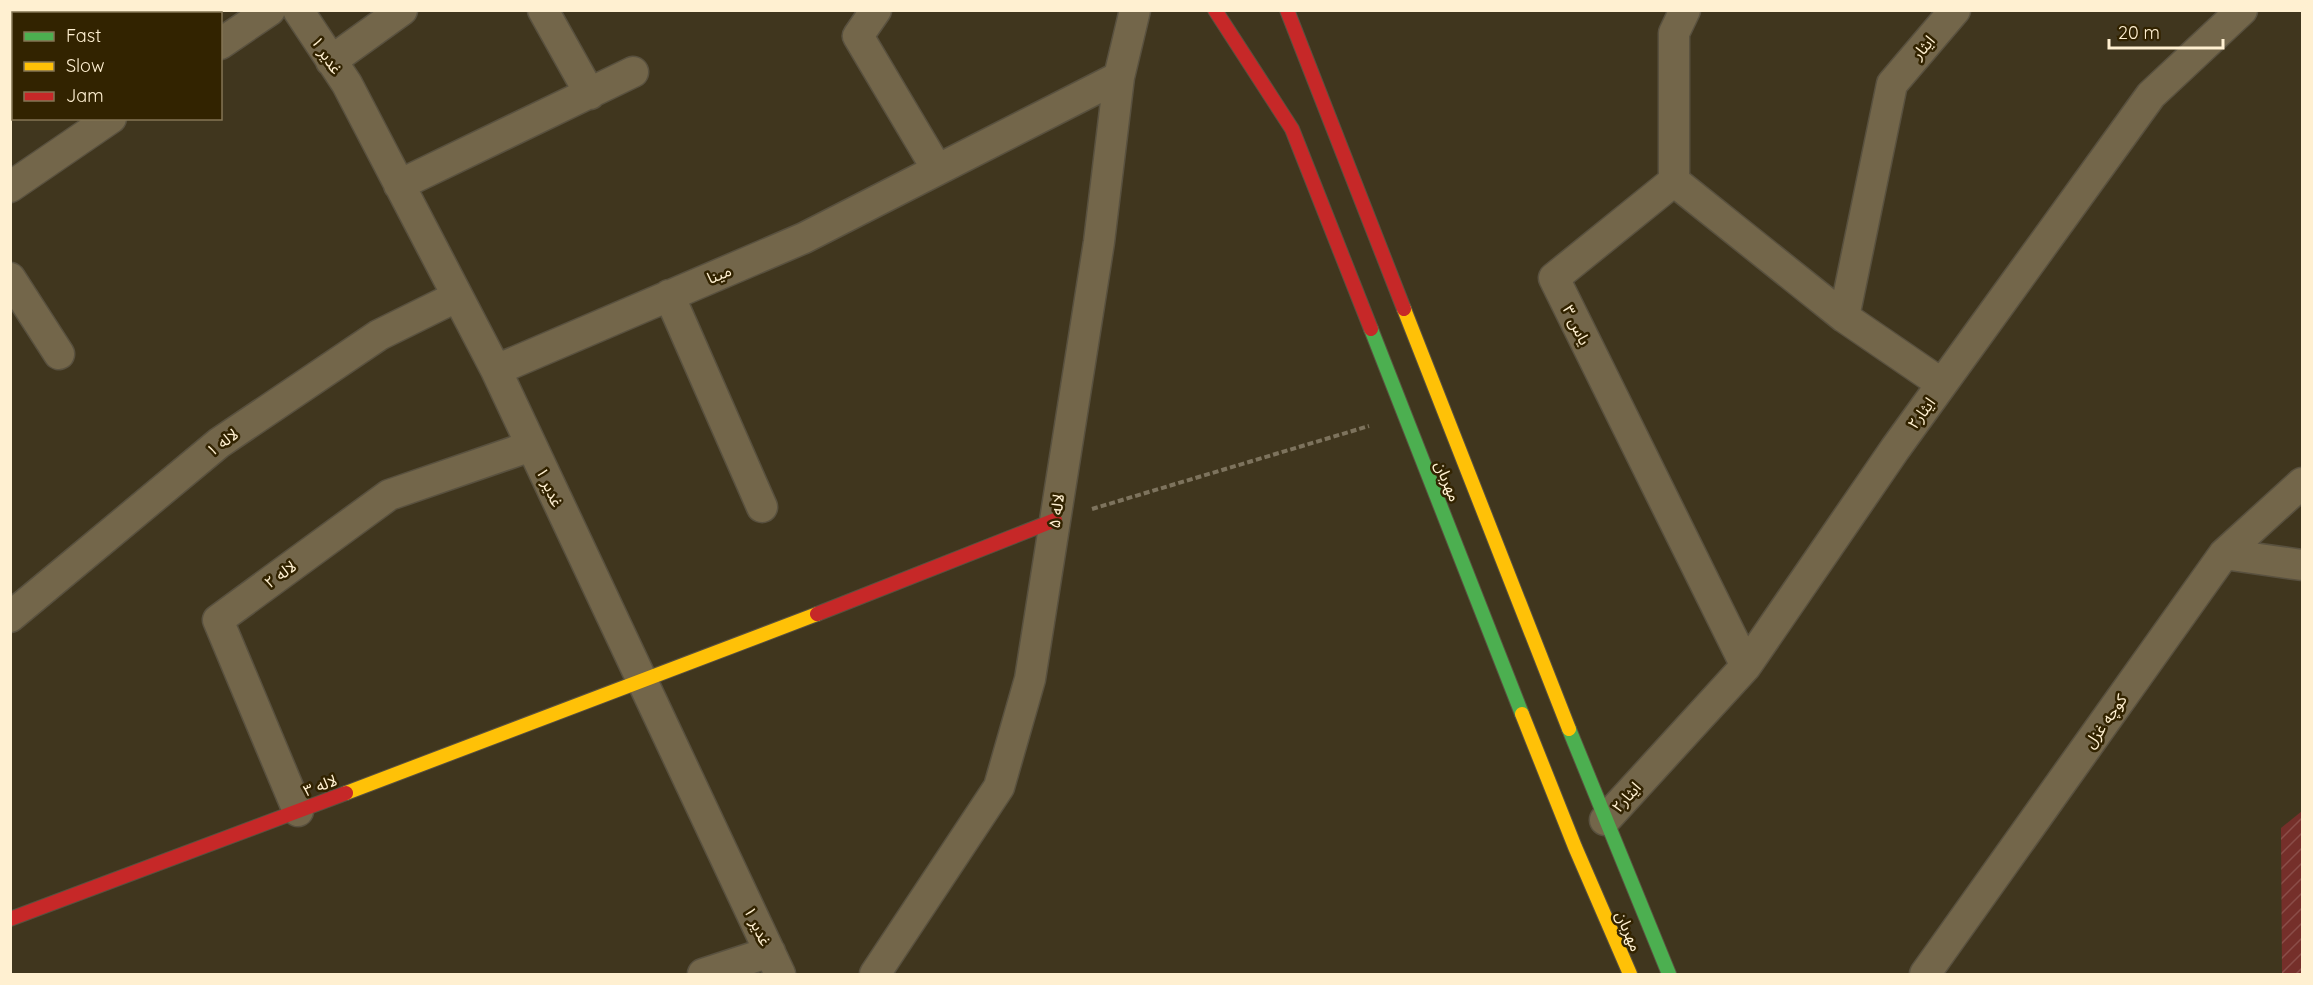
<svg xmlns="http://www.w3.org/2000/svg" width="2313" height="985" font-family="Quicksand,'Noto Sans Arabic',sans-serif">
	<style>
		.garden { fill: url(#garden-furrows) }
		.lines { fill: none; stroke-linecap: round; stroke-linejoin: round }
		.street-casing { stroke: #59513f; stroke-width: 33 }
		.fast-casing { stroke: #59513f; stroke-width: 16 }
		.slow-casing { stroke: #59513f; stroke-width: 16 }
		.jam-casing { stroke: #59513f; stroke-width: 16 }
		.path { stroke: #7d735d; stroke-width: 4; stroke-dasharray: 6 3; stroke-linecap: butt }
		.street { stroke: #73664a; stroke-width: 30 }
		.fast { stroke: #4caf50; stroke-width: 14 }
		.slow { stroke: #ffc107; stroke-width: 14 }
		.jam { stroke: #c62828; stroke-width: 14 }
		.labels { text-anchor: middle; stroke-width: 5; stroke-linejoin: round; paint-order: stroke }
		.street-label { font-size: 16px; fill: #fff0d1; stroke: #322300 }
	</style>
	<defs>
		<pattern id="garden-furrows" width="10" height="10" patternUnits="userSpaceOnUse" patternTransform="scale(1.5)"><rect width="10" height="10" fill="#752f2a"/><path d="M-1 1l2-2M0 10L10 0M9 11l2-2" fill="none" stroke="#8a4d48"/></pattern>
	</defs>
	<rect width="100%" height="100%" fill="#40361e"/>
	<path class="garden" d="M2302 811V974H2282L2281 828Z"/>
	<g class="lines">
		<defs>
			<path id="street" d="M298 10 347 84 496 370 780 974
				M543 10 590 94
				M876 10 858 36 937 169
				M1685 10 1674 33V181L1554 278 1746 666
				M220 44 270 10
				M331 61 402 10
				M1674 181 1844 317 1942 384
				M399 185 633 72
				M10 187 111 118
				M10 278 59 354
				M669 295 762 507
				M1844 317 1892 84 1955 10
				M496 370 804 238 1119 77
				M2224 554 2302 565
				M10 617 219 443 379 335 456 297
				M298 811 218 620 389 495 531 446
				M1605 820 1746 666 1895 449 2151 95 2242 10
				M703 974 770 952
				M875 974 999 787 1030 679 1099 242 1119 77 1135 10
				M1925 974 2224 554 2302 483"/>
			<path id="fast" d="M1371 329 1522 714
				M1569 729 1669 974"/>
			<path id="slow" d="M1404 309 1569 729
				M1522 714 1575 847 1630 974
				M346 793 817 614"/>
			<path id="jam" d="M1215 10 1292 129 1371 329
				M1287 10 1404 309
				M817 614 1055 520
				M10 919 346 793"/>
		</defs>
		<use href="#street" class="street-casing"/>
		<use href="#fast" class="fast-casing"/>
		<use href="#slow" class="slow-casing"/>
		<use href="#jam" class="jam-casing"/>
		<path class="path" d="M1092 509 1369 426"/>
		<use href="#street" class="street"/>
		<use href="#fast" class="fast"/>
		<use href="#slow" class="slow"/>
		<use href="#jam" class="jam"/>
	</g>
	<g class="labels">
		<g class="street-label">
			<text transform="translate(1923 47) rotate(-49)" y="6">ایثار</text>
			<text transform="translate(327 55) rotate(56)" y="6">غدیر ۱</text>
			<text transform="translate(719 274) rotate(-23)" y="6">مینا</text>
			<text transform="translate(1577 325) rotate(64)" y="6">یاس ۳</text>
			<text transform="translate(1921 413) rotate(-54)" y="6">ایثار۲</text>
			<text transform="translate(222 442) rotate(-37)" y="6">لاله ۱</text>
			<text transform="translate(1448 481) rotate(68)" y="6">مهربان</text>
			<text transform="translate(550 487) rotate(65)" y="6">غدیر ۱</text>
			<text transform="translate(1056 511) rotate(-82)" y="6">لاله ۵</text>
			<text transform="translate(280 574) rotate(-36)" y="6">لاله ۲</text>
			<text transform="translate(2105 721) rotate(-55)" y="6">کوچه غزل</text>
			<text transform="translate(320 785) rotate(-21)" y="6">لاله ۳</text>
			<text transform="translate(1626 797) rotate(-48)" y="6">ایثار۲</text>
			<text transform="translate(758 926) rotate(64)" y="6">غدیر ۱</text>
			<text transform="translate(1629 931) rotate(67)" y="6">مهربان</text>
		</g>
	</g>
	<rect width="2313" height="985" fill="none" stroke="#fff0d1" stroke-width="24"/>
	<rect x="12" y="12" width="210" height="108" fill="#322300" stroke="#847554" stroke-width="1.5"/>
	<rect x="24" y="32" width="30" height="9" fill="#4caf50" stroke="#847554" stroke-width="1.5"/>
	<text x="66" y="42" font-size="18" fill="#fff0d1">Fast</text>
	<rect x="24" y="62" width="30" height="9" fill="#ffc107" stroke="#847554" stroke-width="1.5"/>
	<text x="66" y="72" font-size="18" fill="#fff0d1">Slow</text>
	<rect x="24" y="92" width="30" height="9" fill="#c62828" stroke="#847554" stroke-width="1.5"/>
	<text x="66" y="102" font-size="18" fill="#fff0d1">Jam</text>
	<path d="M2109 39v9h114v-9" fill="none" stroke="#fff0d1" stroke-width="3"/>
	<text x="2118" y="39" font-size="18" fill="#fff0d1" stroke="#322300" stroke-width="4.5" paint-order="stroke">20 m</text>
</svg>
